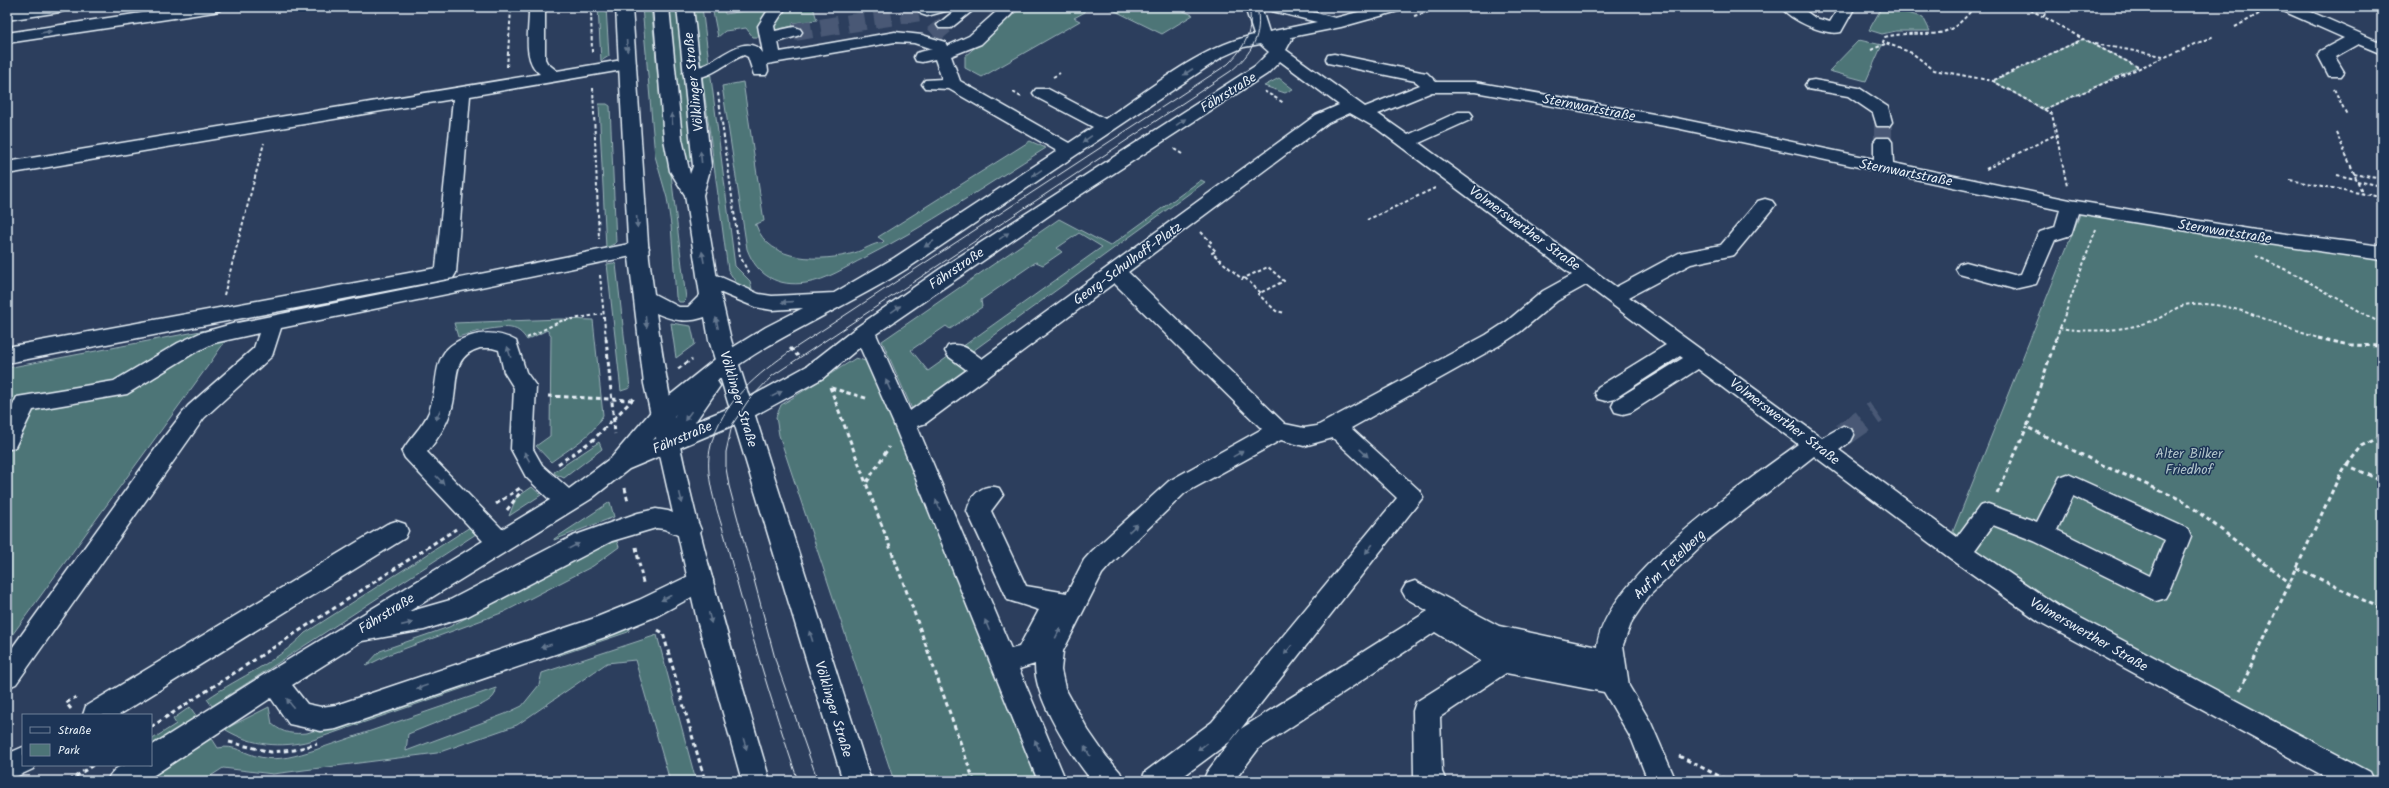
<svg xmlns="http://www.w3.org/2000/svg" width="2389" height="788" font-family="Kalam,sans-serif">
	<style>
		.green { fill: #4d7477; stroke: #9ab2b8 }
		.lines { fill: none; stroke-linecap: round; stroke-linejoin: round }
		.minor-tunnel-far1 { stroke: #485974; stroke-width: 18; stroke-dasharray: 18 9; stroke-linecap: butt }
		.minor-tunnel { stroke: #485974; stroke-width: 24; stroke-dasharray: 24 12; stroke-linecap: butt }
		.minor-casing { stroke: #e8f1f8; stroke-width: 3 }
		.major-casing { stroke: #e8f1f8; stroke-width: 3 }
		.path-far1 { stroke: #e8f1f8; stroke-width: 2; stroke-dasharray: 3.5 2.5; stroke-linecap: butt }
		.path { stroke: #e8f1f8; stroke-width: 3; stroke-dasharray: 4.5 3.5; stroke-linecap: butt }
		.minor { fill: #1d3557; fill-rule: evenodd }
		.major { fill: #1d3557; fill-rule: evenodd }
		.tram { stroke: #e8f1f8; stroke-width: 1 }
		.oneway { fill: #64778f }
		.labels { text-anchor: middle; stroke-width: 3; stroke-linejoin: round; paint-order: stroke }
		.street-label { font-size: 14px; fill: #e8f1f8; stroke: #1d3557 }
		.park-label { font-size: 14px; fill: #b2c5cb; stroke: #1d3557 }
	</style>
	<rect width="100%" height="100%" fill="#2c3e5d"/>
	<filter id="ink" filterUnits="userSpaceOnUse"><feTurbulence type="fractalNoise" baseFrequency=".025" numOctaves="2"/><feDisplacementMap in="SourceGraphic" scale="8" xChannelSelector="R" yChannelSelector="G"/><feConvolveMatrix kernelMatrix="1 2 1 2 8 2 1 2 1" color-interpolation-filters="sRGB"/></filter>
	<g filter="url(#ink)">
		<path class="green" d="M598 7H606L609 56 601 61Z
			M642 7H651L664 143 671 174 686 299 683 302H679L676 297 671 225 667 198 655 156Z
			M667 7H677L692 157 691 161 687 162 684 160Z
			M693 7H702L735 266 750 281 753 293 737 284 728 270Z
			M712 7H724L725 14 770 7 763 34 759 37H753L746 28 725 31 718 37Z
			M787 7H813L817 20 793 23V26L771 31 779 11 787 10Z
			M1022 7H1073L1085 12 1074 18 1080 21 982 77 965 68V56Z
			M1107 7H1174L1193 15 1162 34Z
			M1882 7 1923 17 1930 31H1896L1882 34 1869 30Z
			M2083 39 2138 67 2044 110 1993 81Z
			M1859 40 1882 45 1866 81 1829 71Z
			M1279 78 1293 89 1285 93 1264 86Z
			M743 82 764 221 754 225H756C769 263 822 262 854 253 862 251 875 242 882 243L884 241 878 237 1030 141 1046 148C986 185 927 226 864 258 846 267 827 280 806 283 778 287 757 276 747 249L722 86Z
			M599 104H607L610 106 616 243 606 248Z
			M1201 180 1205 182 970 353 962 347 1102 247 1079 233 1057 248 1062 252 1043 265 1036 262 981 300 982 307 950 329 946 326 911 350 928 371 952 354 972 369 923 406 912 409 882 341 1059 219 1110 246Z
			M2081 212 2382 257V781H2378L2050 607 1950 539Z
			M613 263 616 264 630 388 621 391 607 264Z
			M561 319 593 320 603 415C593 436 570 448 551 462L536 446 550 436 551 335 547 330 527 340C525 337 522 333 519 331 507 322 472 333 458 337L454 323Z
			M671 323 691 326 695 344 676 358Z
			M237 324 210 363 7 642V368Z
			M856 358 868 362 889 403 1041 781H894L779 435 776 417 781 405Z
			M599 442 602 449 564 478 555 474 554 472Z
			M532 487 541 495 509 516 516 498Z
			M610 502 614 517 554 540V539Z
			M470 527 476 534 212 706 207 699C242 675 275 664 305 633Z
			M617 541 619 547 593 566 504 612 390 654 366 666 380 651 449 627 603 545Z
			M633 624 628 632 557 656 565 647Z
			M657 635 696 781H670L635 660 607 663 517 725 437 753 273 774 223 768 203 781H145L211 737 218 748C235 744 244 754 260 757 278 762 298 755 315 750L496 688C496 697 490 700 483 704L408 734 406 751 505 714 522 706 539 685 542 673Z
			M467 680 475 684 310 741C280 748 253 746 226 730L227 728 269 707 272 724C284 734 293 734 307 733Z
			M190 707 197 717 151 746V740L176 724 173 719Z"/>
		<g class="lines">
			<path class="minor-tunnel-far1" d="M794 32 927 11
				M933 35 945 25
				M1883 122V142"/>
			<path class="minor-tunnel" d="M1843 435 1876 412"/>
			<defs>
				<path id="minor" d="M182 7H222L220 10 214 12 7 43V33Z
					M523 7H544L545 9V59L547 63 557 71 628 59 634 60 636 64 634 68 628 69 470 96 456 273 453 278 7 363V347L436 268 453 99 7 174V162L540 74C522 60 529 32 529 12Z
					M770 7H784L785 9 774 26 775 31 794 27 800 29 802 32 800 35 778 42 780 52 895 32 922 35 945 42 947 46 969 36 997 11 996 7H1012L1013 12 1011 15 981 44 951 56 960 81 1069 143 1093 127 1036 97 1033 93 1036 89H1048L1105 119C1150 89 1201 46 1254 35L1245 7H1261L1269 32 1317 22 1268 10 1266 7H1294L1335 18 1378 7H1404L1402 10 1341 27 1291 37 1292 39 1286 50 1365 107 1420 85 1415 81 1328 63 1326 59 1328 55 1334 54 1421 72 1427 73 1436 82H1475L1676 118 1874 159V142L1877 138H1889L1892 142 1893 163 2070 200 2255 230 2382 246V260L2255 242 2078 213 2071 235 2055 240 2036 284 2014 289 1959 274 1956 269 1959 264 1966 262 2014 275 2021 274 2037 236 2040 232 2055 227 2060 210 1676 128 1475 92H1432L1378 114 1408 135 1458 112H1470L1473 116 1470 120 1419 143 1616 287 1679 253 1721 245 1758 201 1765 199 1772 201 1775 205 1772 209 1734 255 1691 264 1629 297 1822 438 1843 426 1851 429 1854 435 1851 441 1839 450 1957 537 1980 506 1988 504 2037 522 2060 477 2068 474 2188 529 2191 536 2169 591 2165 598 2156 601 2034 541 1993 525 1975 550 2058 606 2370 772 2374 781H2333L2040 622 1951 559 1814 456 1707 540 1649 596 1632 621 1623 645 1629 686 1651 723 1676 781H1648L1632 740 1604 692 1506 673 1440 717 1442 772 1446 781H1416L1414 776 1413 711 1416 702 1481 661 1435 632 1259 748 1234 781H1203L1207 772 1239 730 1428 611 1406 598 1402 591 1406 584 1415 581 1499 626 1597 647C1604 578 1745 483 1798 444L1698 369 1631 412 1623 414 1615 412 1612 406 1615 400 1683 358 1680 356 1614 399 1606 401 1598 399 1595 393 1598 387 1666 345 1586 285 1557 301 1520 332 1500 345 1351 428 1419 490 1423 497 1232 740 1177 781H1141L1145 772 1212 722 1397 498 1333 438 1304 446 1281 440 1185 493 1110 565 1102 574 1063 651 1061 670 1065 688 1088 730 1106 756 1120 772 1124 781H1092C1070 753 1034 699 1035 664L1019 669 1066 781H1038L893 422 860 347 823 378 750 418 629 469 591 499 408 612 450 600 573 536 638 513 656 509 668 511 698 523 701 530 698 537 689 540 664 529 656 528 612 541 468 616 424 630 362 641 292 685 307 704 321 707 336 705 592 619 639 600 701 570 710 573 713 580 710 587 657 616 608 636 336 729 321 731 289 724 271 698 145 781H107C116 760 131 765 151 765V746L265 674 483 541 405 458 402 452C409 438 423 427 429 412 442 377 427 349 471 336 487 331 501 333 516 341L526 372 536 386 533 449 542 465 569 489 612 457 654 408 719 356 766 327 803 308 772 310 755 307 700 284 697 279 700 274 707 272 714 274 759 294 772 296 834 293 894 258 1057 151 949 89 925 88 922 84 925 80 942 79 935 59 922 62 916 61 914 57 916 53 932 49 914 43 895 42 767 64 768 71 766 75H754L748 57 744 55C725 62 709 82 686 77L683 73 686 69C693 68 701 67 707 64 722 57 747 32 763 53L758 26ZM1260 44 1269 52 1255 66 940 269 857 327 807 366 734 406 695 422 720 386 717 381C760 346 810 324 858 297 875 288 892 278 908 268L1222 57 1244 47ZM1280 61 1339 105 1316 115 982 359C971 351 962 342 948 346L945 351 948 356 967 370 910 411 876 334 1057 210 1267 74ZM1350 113 1376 128 1572 275 1543 291 1506 322 1486 335 1317 426 1304 428 1285 424 1128 272 1328 123ZM1114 283 1262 429 1169 481 1092 551 1084 560 1067 593 1026 586 991 511 1003 495 999 488C982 483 971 495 967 511L1008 600 1039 610 1019 647 1011 649 917 426 926 423ZM480 348H492L499 350 504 372 514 388 511 449 526 477 550 500 502 529 427 452C437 440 446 426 451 411 460 386 448 357 480 348ZM676 415 660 437 653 440ZM2073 496 2165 540 2150 576 2057 530Z
					M924 7H951L949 10 927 16 921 14 919 11Z
					M959 7H977L951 28H939L937 25Z
					M1781 7H1800L1815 18 1830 22 1839 7H1855L1841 32C1825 36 1790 20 1781 7Z
					M2279 7H2300L2382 43V54L2358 44 2335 57 2344 72 2341 76H2329L2318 55 2320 51 2344 38 2281 10Z
					M1814 80 1859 88 1888 107 1892 122 1889 126H1877L1873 113 1848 96 1808 89 1805 85 1808 81Z
					M639 242 646 243 649 248 646 253 281 328 272 356 204 418 16 684 7 688V655L161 441 188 406 254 348 259 333 214 343 194 353 127 394 33 410 15 447 7 450V417L17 397 114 381 178 343 200 333 232 324Z
					M396 521 405 524 408 531 405 538 119 715H83L86 706 387 524Z
					M23 747V765H35L33 769 7 781V754Z"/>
				<path id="major" d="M28 7H68L66 10 60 12 7 20V10Z
					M616 7H632L649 258 654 294 679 307H688L700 295 685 195 670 171 664 139 653 7H669L682 139 690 174 693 166 677 7H693L711 166 703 195 717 279 731 340 871 781H843L709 340 705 317C687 323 674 321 656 313 678 471 725 628 770 781H742L697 620 644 384 629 258Z"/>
			</defs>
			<use href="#minor" class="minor-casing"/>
			<use href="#major" class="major-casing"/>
			<path class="path-far1" d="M591 7 592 53
				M1974 7C1943 48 1928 27 1885 37L1883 42 1912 53 1934 70 1993 81 2052 114 2067 186
				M2025 7 2044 17
				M2046 7 2044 17 2083 39
				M1414 16 1446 7
				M2235 27 2268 9
				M2095 44 2163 56
				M1871 50 1885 44
				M507 67 511 10
				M1053 77 1060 73
				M1994 80 2083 39 2138 67
				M593 88 599 239
				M2334 89 2347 115
				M1264 91 1284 103
				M1013 92 1021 97
				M718 93 740 256 749 274
				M2044 109 2214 36
				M2336 132 2363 194
				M1174 149 1182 154
				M1986 169 2055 135
				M2354 174 2382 179
				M2337 175 2356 179
				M2290 180 2375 196 2379 204
				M2357 181 2382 186
				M1367 220 1435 188
				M1201 232 1211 242 1208 244 1216 251 1212 253 1242 279 1268 267 1284 281 1258 294 1276 311 1285 313
				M2256 256 2293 273 2382 324
				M600 275 606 339
				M1245 278 1261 293
				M224 295 264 143
				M2059 328C2090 333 2126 331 2155 320 2167 315 2177 305 2191 304 2236 301 2280 328 2322 339
				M527 338 561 321 602 314
				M2056 339 2096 229"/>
			<path class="path" d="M606 338 615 434
				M2056 338 2027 427 2100 464 2184 501 2290 583
				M2318 338 2350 345 2382 346
				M790 348 798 356
				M678 369 692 359
				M830 387 909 598 974 781
				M831 388 869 399
				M548 396 631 400
				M558 464 593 440 634 398
				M2347 465 2362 446 2382 436
				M867 482 889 447
				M625 488 628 502
				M1997 494 2027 427
				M496 504 520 488
				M507 510 522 490
				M636 547 643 583
				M2297 568 2382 609
				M658 630 663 633 705 781
				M2240 690 2337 481 2347 465 2382 481
				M71 709 66 703 76 697
				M151 727 456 529
				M229 742 271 752 294 750 317 744
				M1679 756 1729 781
				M69 781 93 765"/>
			<use href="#minor" class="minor"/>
			<use href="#major" class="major"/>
			<path class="tram" d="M798 781C771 700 746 619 725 537 717 508 703 475 711 445 722 402 758 374 792 350L1228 64C1245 47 1254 31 1249 7
				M818 781 776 662 729 486 726 468V452L732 425 748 401 772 376 1231 71C1252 53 1263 35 1257 7"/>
		</g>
		<defs><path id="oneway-solid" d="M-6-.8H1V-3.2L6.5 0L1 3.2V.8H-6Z"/></defs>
		<g class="oneway">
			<use href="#oneway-solid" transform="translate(46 32) rotate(-9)"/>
			<use href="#oneway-solid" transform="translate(627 46) rotate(86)"/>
			<use href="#oneway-solid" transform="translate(1188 72) rotate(147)"/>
			<use href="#oneway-solid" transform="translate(672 119) rotate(-95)"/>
			<use href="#oneway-solid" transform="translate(1181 122) rotate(-34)"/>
			<use href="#oneway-solid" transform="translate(1087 139) rotate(145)"/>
			<use href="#oneway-solid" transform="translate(701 157) rotate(-96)"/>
			<use href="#oneway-solid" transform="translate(1037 173) rotate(146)"/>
			<use href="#oneway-solid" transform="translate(637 222) rotate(86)"/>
			<use href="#oneway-solid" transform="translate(1004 236) rotate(-34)"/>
			<use href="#oneway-solid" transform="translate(929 244) rotate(147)"/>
			<use href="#oneway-solid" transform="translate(703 257) rotate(-100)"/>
			<use href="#oneway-solid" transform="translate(787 302) rotate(176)"/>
			<use href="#oneway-solid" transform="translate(896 309) rotate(-35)"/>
			<use href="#oneway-solid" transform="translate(646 322) rotate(84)"/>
			<use href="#oneway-solid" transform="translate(717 323) rotate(-102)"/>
			<use href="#oneway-solid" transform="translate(509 352) rotate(-107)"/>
			<use href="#oneway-solid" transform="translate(888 385) rotate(-114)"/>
			<use href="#oneway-solid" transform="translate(777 394) rotate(-27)"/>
			<use href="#oneway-solid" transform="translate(438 415) rotate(113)"/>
			<use href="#oneway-solid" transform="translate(688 416) rotate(126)"/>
			<use href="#oneway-solid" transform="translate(1364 453) rotate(43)"/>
			<use href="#oneway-solid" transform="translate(1238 454) rotate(-29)"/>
			<use href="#oneway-solid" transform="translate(527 457) rotate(-120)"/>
			<use href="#oneway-solid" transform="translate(440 480) rotate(46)"/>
			<use href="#oneway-solid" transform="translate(681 498) rotate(76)"/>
			<use href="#oneway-solid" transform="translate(938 505) rotate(-112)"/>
			<use href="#oneway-solid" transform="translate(1133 528) rotate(-43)"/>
			<use href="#oneway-solid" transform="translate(574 546) rotate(-27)"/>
			<use href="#oneway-solid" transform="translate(1369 549) rotate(129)"/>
			<use href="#oneway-solid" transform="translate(666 598) rotate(152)"/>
			<use href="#oneway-solid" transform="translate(710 618) rotate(77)"/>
			<use href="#oneway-solid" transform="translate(407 624) rotate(-13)"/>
			<use href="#oneway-solid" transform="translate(987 625) rotate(-112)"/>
			<use href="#oneway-solid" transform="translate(1058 633) rotate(-63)"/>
			<use href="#oneway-solid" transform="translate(811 636) rotate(-107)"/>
			<use href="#oneway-solid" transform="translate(546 646) rotate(162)"/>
			<use href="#oneway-solid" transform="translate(1288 650) rotate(129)"/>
			<use href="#oneway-solid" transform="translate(422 687) rotate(161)"/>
			<use href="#oneway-solid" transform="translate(290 703) rotate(-127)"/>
			<use href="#oneway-solid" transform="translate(745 744) rotate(73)"/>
			<use href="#oneway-solid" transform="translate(1037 745) rotate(-113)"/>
			<use href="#oneway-solid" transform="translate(1202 747) rotate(142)"/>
			<use href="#oneway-solid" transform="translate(1087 751) rotate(-120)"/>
		</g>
	</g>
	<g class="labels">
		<g class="street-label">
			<text transform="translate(693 82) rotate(-96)" y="5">Völklinger Straße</text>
			<text transform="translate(1228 92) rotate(-32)" y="5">Fährstraße</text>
			<text transform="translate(1589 107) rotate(11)" y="5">Sternwartstraße</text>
			<text transform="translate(1906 172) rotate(11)" y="5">Sternwartstraße</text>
			<text transform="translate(1525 228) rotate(36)" y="5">Volmerswerther Straße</text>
			<text transform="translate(2225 231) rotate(9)" y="5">Sternwartstraße</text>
			<text transform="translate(1127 263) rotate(-36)" y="5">Georg-Schulhoff-Platz</text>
			<text transform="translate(956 268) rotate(-34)" y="5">Fährstraße</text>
			<text transform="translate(739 399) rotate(73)" y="5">Völklinger Straße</text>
			<text transform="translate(1785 421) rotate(37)" y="5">Volmerswerther Straße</text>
			<text transform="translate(682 437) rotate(-23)" y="5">Fährstraße</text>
			<text transform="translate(1669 564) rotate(-44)" y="5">Auf'm Tetelberg</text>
			<text transform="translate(386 613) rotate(-32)" y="5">Fährstraße</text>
			<text transform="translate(2089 634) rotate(30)" y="5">Volmerswerther Straße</text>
			<text transform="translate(834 709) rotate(73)" y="5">Völklinger Straße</text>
		</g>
		<g class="park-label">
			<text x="2189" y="458">Alter Bilker<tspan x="2189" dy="16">Friedhof</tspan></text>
		</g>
	</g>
	<rect width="2389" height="788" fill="none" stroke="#1d3557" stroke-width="24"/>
	<rect x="12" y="12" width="2365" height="764" fill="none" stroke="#e8f1f8" stroke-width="1.5" filter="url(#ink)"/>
	<rect x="22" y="714" width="130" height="52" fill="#1d3557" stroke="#6e8097"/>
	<rect x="30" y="727" width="20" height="6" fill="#1d3557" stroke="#6e8097"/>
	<text x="58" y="734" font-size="12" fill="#e8f1f8">Straße</text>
	<rect x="30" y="744" width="20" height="12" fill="#4d7477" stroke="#6e8097"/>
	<text x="58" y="754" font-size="12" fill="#e8f1f8">Park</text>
</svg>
